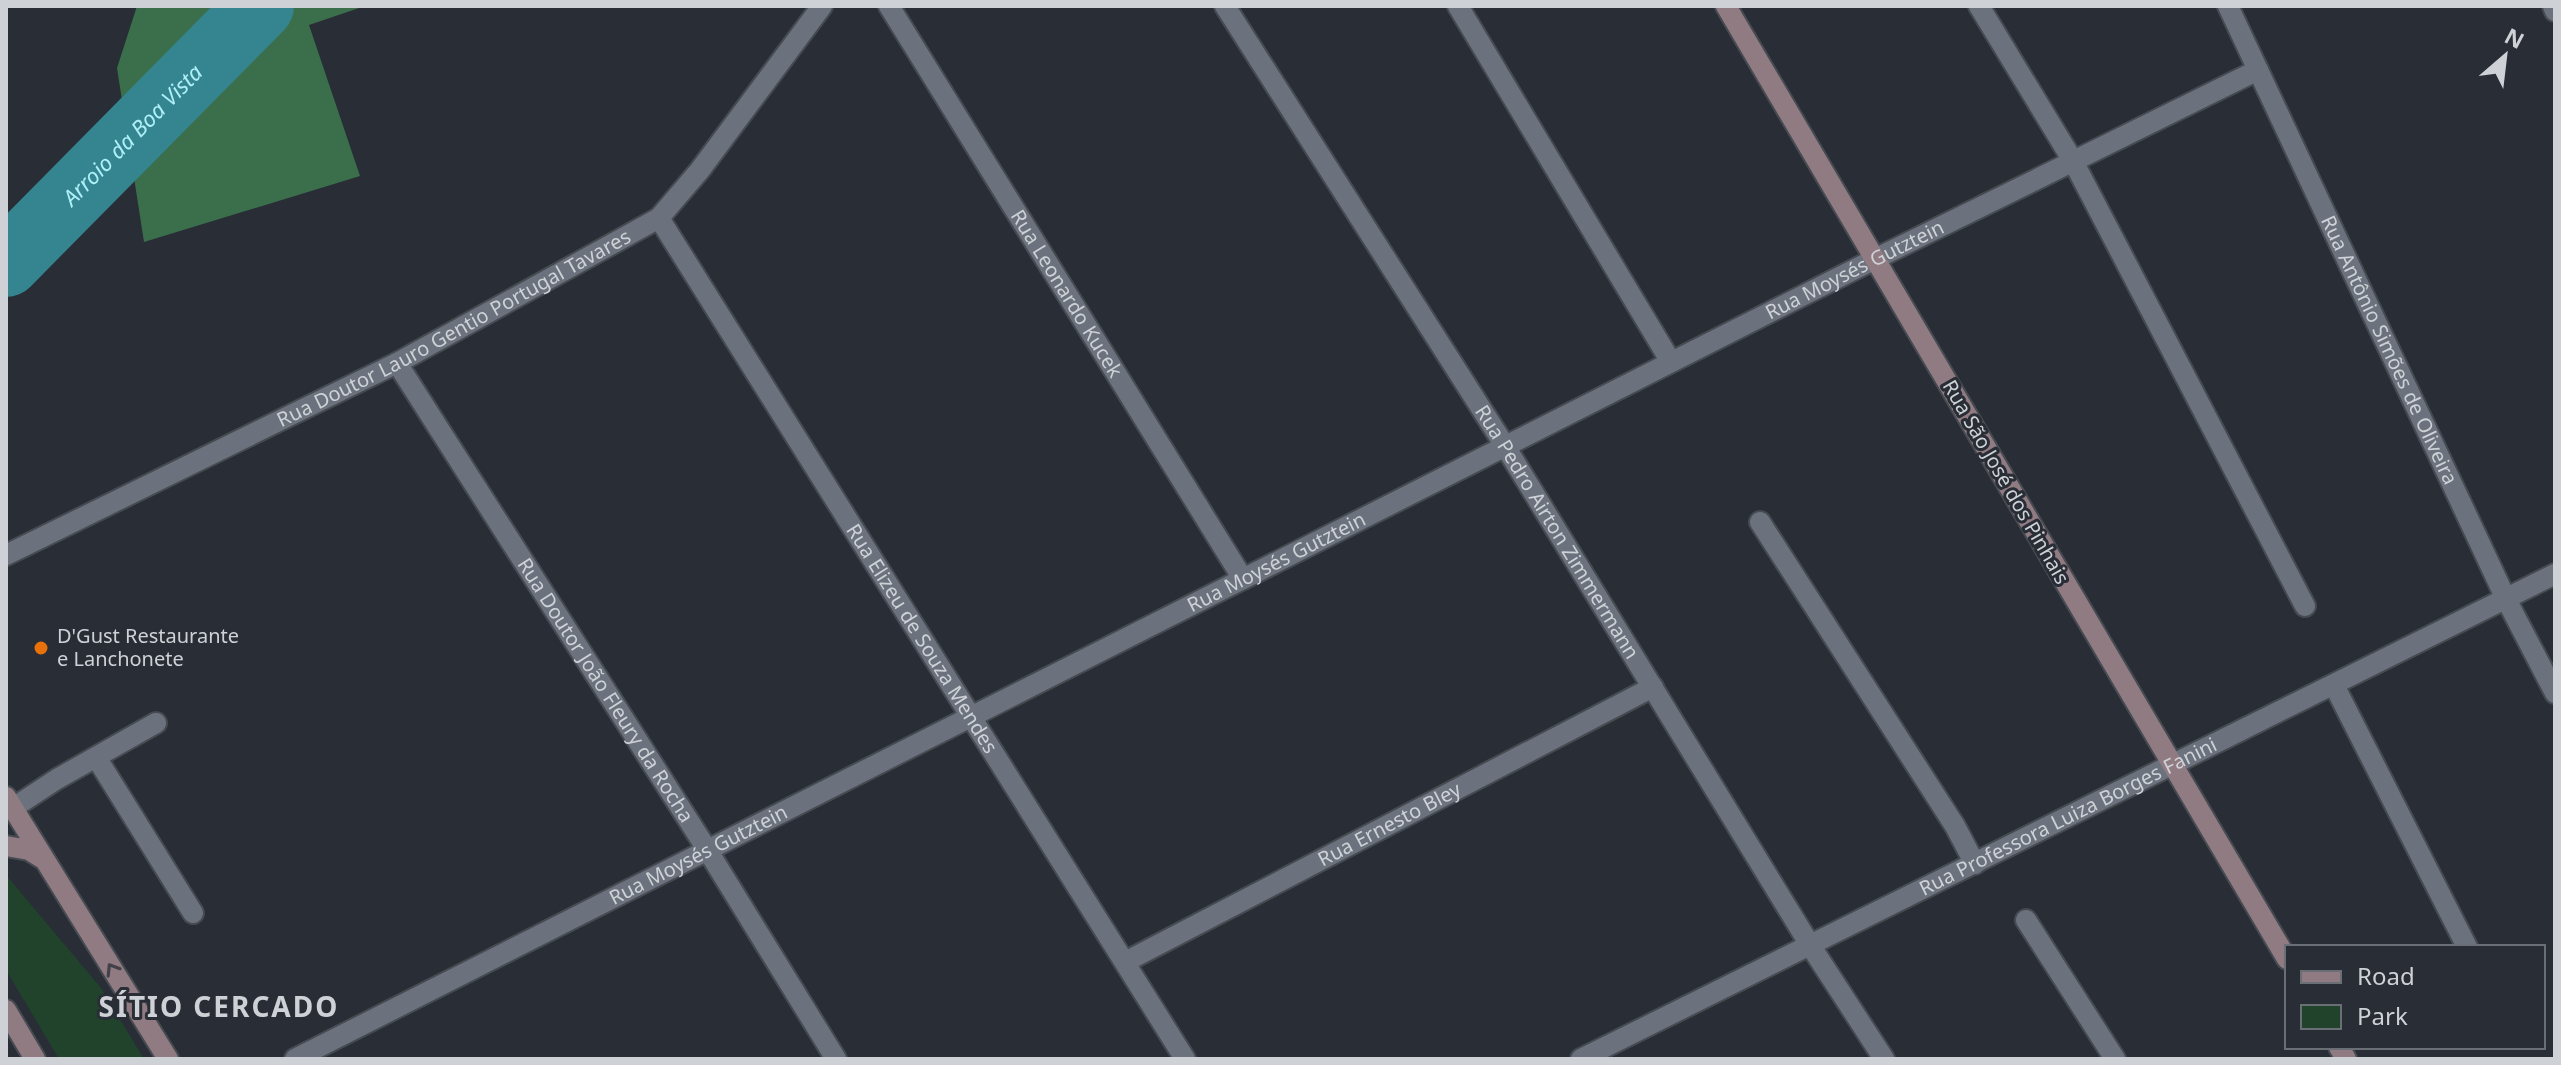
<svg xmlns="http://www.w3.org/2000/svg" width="2561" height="1065" font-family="'Noto Sans',sans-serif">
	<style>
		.green { fill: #21432c }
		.forest { fill: #3b6f4c }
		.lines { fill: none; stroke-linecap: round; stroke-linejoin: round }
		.river { stroke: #348590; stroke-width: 68 }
		.lane-casing { stroke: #464a51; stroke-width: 24 }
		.street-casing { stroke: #464a51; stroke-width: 24 }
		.secondary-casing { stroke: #464a51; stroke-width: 24 }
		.lane { stroke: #6c727d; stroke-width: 20 }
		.street { stroke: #6c727d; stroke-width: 20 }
		.secondary { stroke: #917b82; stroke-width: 20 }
		.oneway { stroke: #424049 }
		.food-dot { fill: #e8710a; stroke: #282d36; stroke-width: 3 }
		.labels { text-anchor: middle; stroke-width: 6; stroke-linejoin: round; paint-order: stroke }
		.street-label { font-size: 20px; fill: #ced2d7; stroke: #282d36 }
		.poi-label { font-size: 20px; fill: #ced2d7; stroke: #282d36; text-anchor: start }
		.water-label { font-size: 22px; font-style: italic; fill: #afeff8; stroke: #282d36 }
		.district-label { font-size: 28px; font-weight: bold; letter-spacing: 2px; fill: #ced2d7; stroke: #282d36 }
	</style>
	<rect width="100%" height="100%" fill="#282d36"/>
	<path class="green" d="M6 875 101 988 144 1059H59L6 970Z"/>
	<path class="forest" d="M137 6H365L309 25 360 176 144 242 117 68Z"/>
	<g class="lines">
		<path class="river" id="s1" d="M6 263 260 6"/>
		<defs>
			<path id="lane" d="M96 757 193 913
				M13 808 57 779 156 723"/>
			<g id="street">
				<path id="s2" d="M889 6 1243 579"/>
				<path id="s3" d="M1225 6 1505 446 1810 945 1884 1059"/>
				<path d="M1458 6 1671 362"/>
				<path d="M1979 6 2073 161 2305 606"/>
				<path id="s4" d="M2228 6 2506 599 2555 693"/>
				<path d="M2553 6 2555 11"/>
				<path id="s5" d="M659 218 1185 1059"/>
				<path id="s6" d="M397 363 708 851 836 1059"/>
				<path d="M1760 522 1955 826 1975 864"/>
				<path id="s7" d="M6 555 397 363 659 218 700 170 822 6"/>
				<path d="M2334 685 2467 947"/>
				<path d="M2026 920 2115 1059"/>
				<path id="s8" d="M1125 962 1653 687"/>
				<path id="s9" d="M295 1059 1875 259 2258 70"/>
				<path id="s10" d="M1581 1059 2555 574"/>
			</g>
			<path id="secondary" d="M1726 6 2287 959
				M6 797 168 1059
				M6 846 29 850 45 860
				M6 1010 35 1059
				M2339 1047 2346 1059"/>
		</defs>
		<use href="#lane" class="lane-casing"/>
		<use href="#street" class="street-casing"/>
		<use href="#secondary" class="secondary-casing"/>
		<use href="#lane" class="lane"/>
		<use href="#street" class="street"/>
		<use href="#secondary" class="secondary"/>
	</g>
	<defs><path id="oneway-chevron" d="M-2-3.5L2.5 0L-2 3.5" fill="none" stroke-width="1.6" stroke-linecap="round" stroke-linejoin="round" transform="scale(2)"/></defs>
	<use class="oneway" href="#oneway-chevron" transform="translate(112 969) rotate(-122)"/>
	<circle class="food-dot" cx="41" cy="648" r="8"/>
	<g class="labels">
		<g class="street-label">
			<text dy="7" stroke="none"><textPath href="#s9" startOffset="1748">Rua Moysés Gutztein</textPath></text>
			<text dy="7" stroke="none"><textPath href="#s2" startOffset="338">Rua Leonardo Kucek</textPath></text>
			<text dy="7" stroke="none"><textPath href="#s7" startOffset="502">Rua Doutor Lauro Gentio Portugal Tavares</textPath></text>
			<text dy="7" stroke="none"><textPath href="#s4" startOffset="380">Rua Antônio Simões de Oliveira</textPath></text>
			<text transform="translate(2006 482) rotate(60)" y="7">Rua São José dos Pinhais</text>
			<text dy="7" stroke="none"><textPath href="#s3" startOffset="622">Rua Pedro Airton Zimmermann</textPath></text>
			<text dy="7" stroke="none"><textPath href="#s9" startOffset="1100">Rua Moysés Gutztein</textPath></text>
			<text dy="7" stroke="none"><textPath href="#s5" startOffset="496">Rua Elizeu de Souza Mendes</textPath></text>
			<text dy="7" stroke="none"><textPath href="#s6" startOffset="388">Rua Doutor João Fleury da Rocha</textPath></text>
			<text dy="7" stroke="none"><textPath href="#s10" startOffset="544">Rua Professora Luiza Borges Fanini</textPath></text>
			<text dy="7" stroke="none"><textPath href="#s8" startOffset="298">Rua Ernesto Bley</textPath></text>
			<text dy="7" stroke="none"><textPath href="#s9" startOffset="452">Rua Moysés Gutztein</textPath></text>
		</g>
		<g class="poi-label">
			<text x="57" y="643">D'Gust Restaurante<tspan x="57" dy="23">e Lanchonete</tspan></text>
		</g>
		<g class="water-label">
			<text dy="8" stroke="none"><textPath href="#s1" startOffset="180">Arroio da Boa Vista</textPath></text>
		</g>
		<g class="district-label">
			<text x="219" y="1017">SÍTIO CERCADO</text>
		</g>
	</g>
	<rect width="2561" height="1065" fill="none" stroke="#ced2d7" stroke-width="16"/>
	<rect x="2285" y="945" width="260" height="104" fill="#282d36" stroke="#6a6f76" stroke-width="2"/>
	<rect x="2301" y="971" width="40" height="12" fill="#917b82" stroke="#6a6f76" stroke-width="2"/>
	<text x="2357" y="985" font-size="24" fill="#ced2d7">Road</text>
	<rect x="2301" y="1005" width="40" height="24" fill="#21432c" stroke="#6a6f76" stroke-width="2"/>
	<text x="2357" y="1025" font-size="24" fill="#ced2d7">Park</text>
	<g transform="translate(2505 56) rotate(28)" stroke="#282d36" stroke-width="6" paint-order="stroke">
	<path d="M0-6L14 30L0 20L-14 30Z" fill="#ced2d7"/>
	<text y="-12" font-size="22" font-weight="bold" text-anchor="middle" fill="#ced2d7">N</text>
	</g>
</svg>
